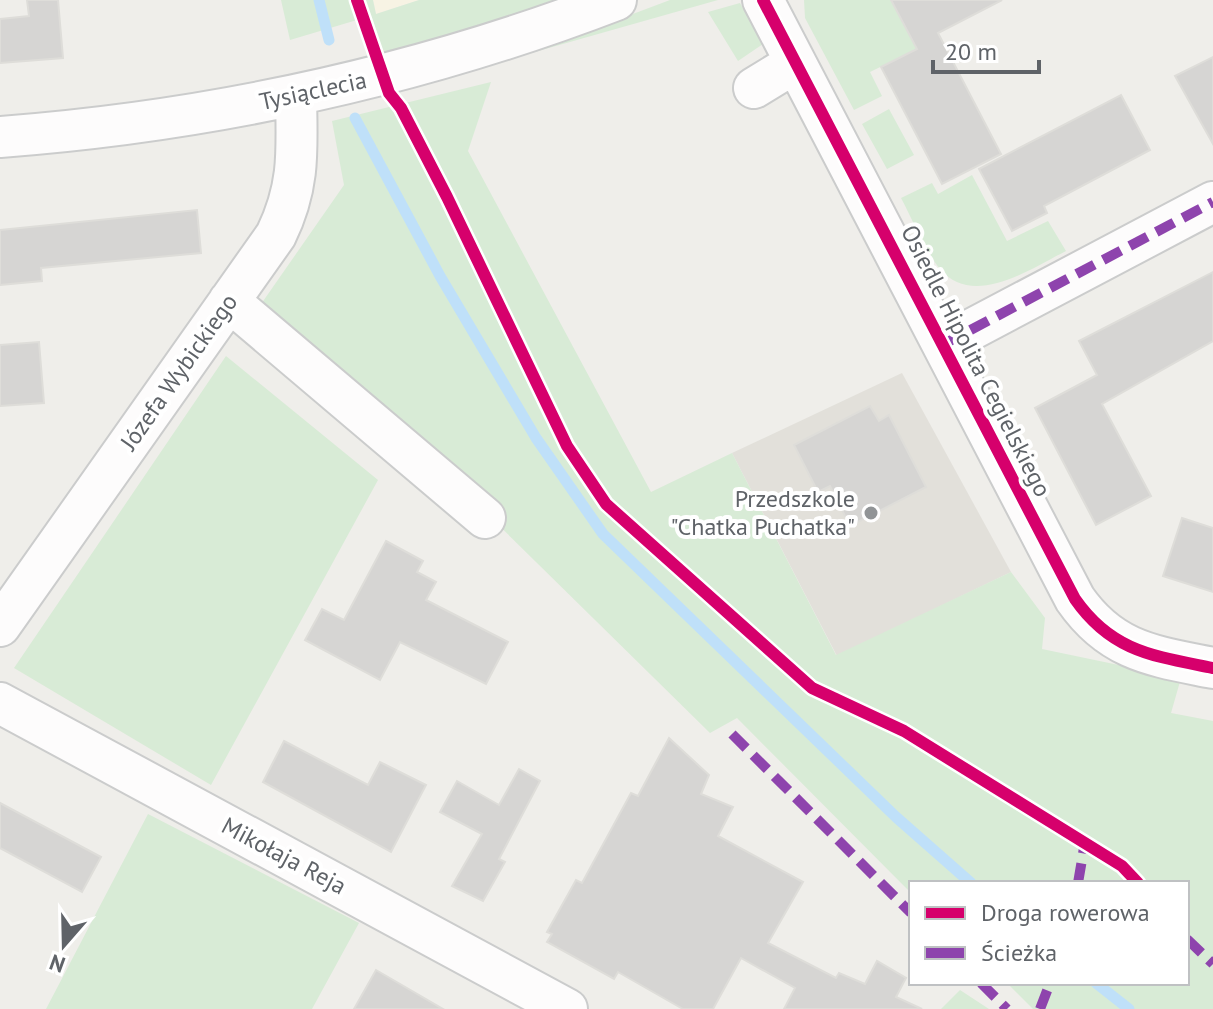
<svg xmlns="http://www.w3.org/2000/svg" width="1213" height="1009" font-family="'PT Sans',sans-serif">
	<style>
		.commercial { fill: #f7f3e4 }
		.education { fill: #e2e0da }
		.green { fill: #d8ebd6 }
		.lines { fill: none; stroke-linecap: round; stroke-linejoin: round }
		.stream { stroke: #bfe0f9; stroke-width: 11 }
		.building { fill: #d6d5d3; stroke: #deddd9; stroke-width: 2 }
		.minor-casing { stroke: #cbcccc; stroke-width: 44 }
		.minor { stroke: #fdfcfc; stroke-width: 40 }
		.quiet { stroke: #8e44ad; stroke-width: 10; stroke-dasharray: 20 10; stroke-linecap: butt }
		.cycleway-casing { stroke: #fff; stroke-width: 17 }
		.cycleway { stroke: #d6006c; stroke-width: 12 }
		.poi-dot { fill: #919496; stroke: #fff; stroke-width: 3 }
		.labels { text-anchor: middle; stroke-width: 8; stroke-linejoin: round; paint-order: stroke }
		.street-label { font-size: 24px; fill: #5f6368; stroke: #fff }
		.poi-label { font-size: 24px; fill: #5f6368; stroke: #fff; text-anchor: end }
	</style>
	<rect width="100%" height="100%" fill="#efeeea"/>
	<path class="commercial" d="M373 0H419L376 14Z"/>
	<path class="education" d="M902 373 1011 572 837 656 732 453Z"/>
	<path class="green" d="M281 0H373L376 14 419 0H563L382 57 367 17 290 40Z
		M670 0H718L524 55Z
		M804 0H891L917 49 870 72 882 96 854 110 805 18Z
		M740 3 763 44 738 61 708 12Z
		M491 82 468 151 651 492 732 453 836 655 1011 572 1045 618 1042 649 1181 678 1171 713 1213 721V1009H1033L1007 983H1187V883H911V893L737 718 710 733 471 498 259 307 344 185 332 121Z
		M889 109 914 155 887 169 862 124Z
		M972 175 1007 241 1048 221 1066 251C1032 268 973 309 940 269 924 250 913 220 901 198L932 183 938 194Z
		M226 356 378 480 211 785 14 668Z
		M148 814 359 923 312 1009H46Z
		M960 990 989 1009H941Z"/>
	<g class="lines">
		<path class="stream" d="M319 0 329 40
			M355 118 440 276 536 438 603 534 896 817 971 883
			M1096 983 1129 1009"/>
	</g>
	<path class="building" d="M27 0H58L63 58 0 63V19L29 16Z
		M891 0H1002L938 33 1001 154 942 184 881 67 917 49Z
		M1213 57V144L1175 76Z
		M1121 95 1150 150 1044 206 1047 213 1012 231 979 169Z
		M197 210 201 253 41 268 42 281 0 285V230Z
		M1213 272V341L1102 404 1151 496 1096 525 1035 408 1097 375 1079 341Z
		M39 342 44 403 0 406V345Z
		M870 406 879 421 889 415 926 487 850 526 830 486 818 492 794 445Z
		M1182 518 1213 528V592L1163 576Z
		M386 541 423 561 417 572 436 582 426 600 508 642 486 684 400 642 380 680 305 640 322 609 344 620Z
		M669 738 709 775 701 794 733 807 718 836 803 882 768 943 836 978 839 973 865 984 877 961 906 978 896 997 922 1009H784L795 988 741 958 713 1009H683L618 972 614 979 547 942 552 934 547 932 576 880 582 883 631 793 638 796Z
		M284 741 368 785 380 762 426 785 391 852 263 782Z
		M519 769 540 781 499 859 505 862 483 901 452 886 482 834 440 812 457 781 499 805Z
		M0 803 101 857 82 892 0 848Z
		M376 970 443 1009H354Z"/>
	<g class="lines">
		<defs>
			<path id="minor" d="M763 0 1075 599C1112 652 1154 656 1213 668
				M754 88 795 63
				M0 137C211 121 418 76 616 0
				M229 301 485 518
				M944 344 1213 202
				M0 626 276 235C300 186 297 150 296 97
				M0 703 567 1009"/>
		</defs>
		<use href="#minor" class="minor-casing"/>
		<use href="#minor" class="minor"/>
		<path class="quiet" d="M944 344 1213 202
			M732 734 911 913
			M1078 883 1085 842
			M1187 939 1213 964
			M981 983 1007 1009
			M1040 1009 1050 983"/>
		<defs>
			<path id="cycleway" d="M357 0 389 93 401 108 447 197 567 446 606 504 812 688 904 731 1122 866 1138 883
				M763 0 1075 599C1112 652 1154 656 1213 668"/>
		</defs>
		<use href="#cycleway" class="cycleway-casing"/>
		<use href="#cycleway" class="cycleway"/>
	</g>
	<circle class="poi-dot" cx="871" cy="513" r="8"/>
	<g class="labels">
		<g class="street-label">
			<text transform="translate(313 91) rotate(-12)" y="8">Tysiąclecia</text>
			<text transform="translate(976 361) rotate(63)" y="8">Osiedle Hipolita Cegielskiego</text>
			<text transform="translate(179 372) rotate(-55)" y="8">Józefa Wybickiego</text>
			<text transform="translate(284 856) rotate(28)" y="8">Mikołaja Reja</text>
		</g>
		<g class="poi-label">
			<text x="855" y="507">Przedszkole<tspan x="855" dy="28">"Chatka Puchatka"</tspan></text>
		</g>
	</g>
	<rect x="909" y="881" width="280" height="104" fill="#ffffff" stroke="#bfc1c3" stroke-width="2"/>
	<rect x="925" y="907" width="40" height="12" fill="#d6006c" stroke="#bfc1c3" stroke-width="2"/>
	<text x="981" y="921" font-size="24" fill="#5f6368">Droga rowerowa</text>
	<rect x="925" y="947" width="40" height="12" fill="#8e44ad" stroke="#bfc1c3" stroke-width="2"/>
	<text x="981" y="961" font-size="24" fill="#5f6368">Ścieżka</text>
	<g transform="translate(64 945) rotate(200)" stroke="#ffffff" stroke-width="6" paint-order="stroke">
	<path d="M0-6L14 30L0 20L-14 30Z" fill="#5f6368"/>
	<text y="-12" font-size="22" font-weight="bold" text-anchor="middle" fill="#5f6368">N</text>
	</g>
	<path d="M933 60v12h106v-12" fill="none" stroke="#5f6368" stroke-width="4"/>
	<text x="945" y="60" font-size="24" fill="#5f6368" stroke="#ffffff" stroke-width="6" paint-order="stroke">20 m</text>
</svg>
